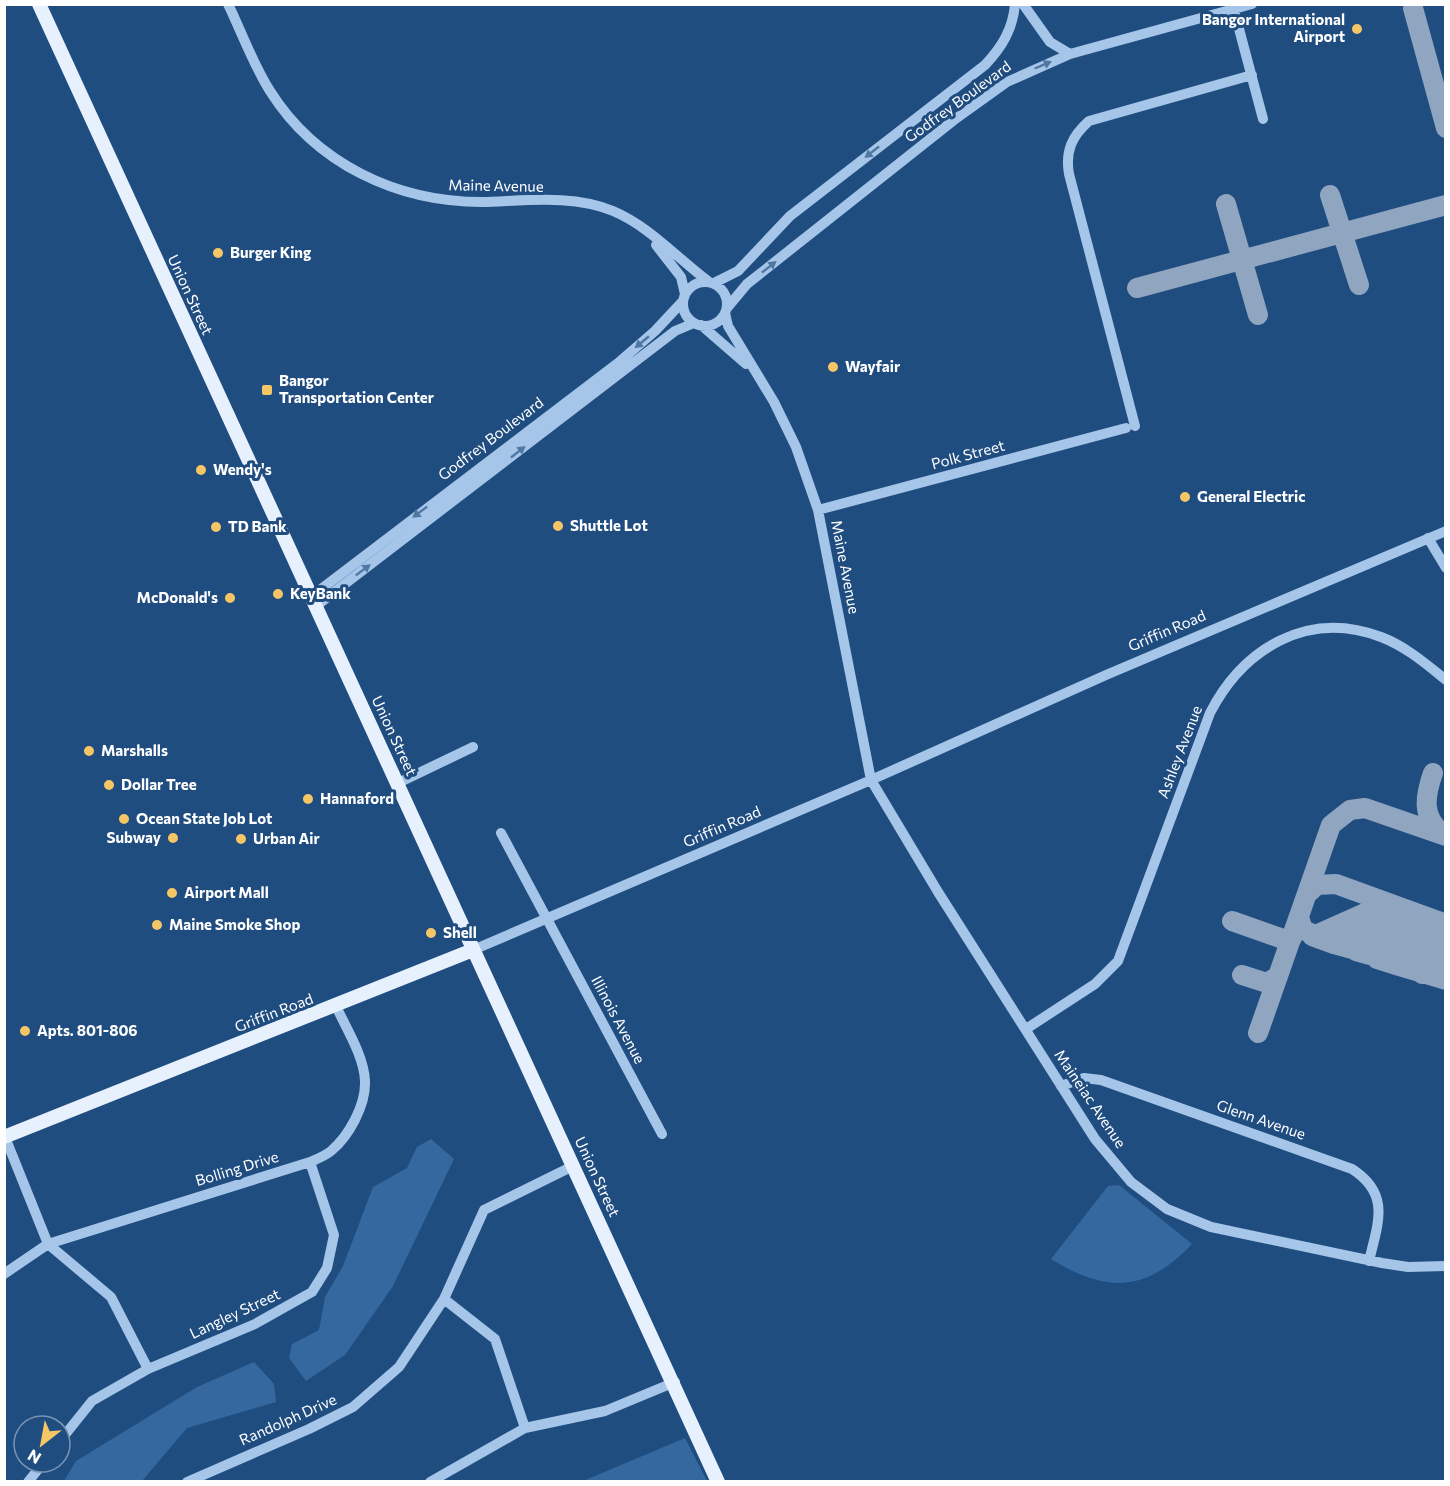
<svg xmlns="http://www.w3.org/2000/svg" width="1450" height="1486" font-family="Commissioner,sans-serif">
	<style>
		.green { fill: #34689e }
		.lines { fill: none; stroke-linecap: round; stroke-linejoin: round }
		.taxiway { stroke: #90a6c0; stroke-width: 20 }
		.minor { stroke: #a5c6e8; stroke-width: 10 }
		.major { stroke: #e7f1fd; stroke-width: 14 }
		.oneway { fill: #4f77a4 }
		.poi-dot { fill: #f5c666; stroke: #204d80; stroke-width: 2 }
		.labels { text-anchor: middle; stroke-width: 6; stroke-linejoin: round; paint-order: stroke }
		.poi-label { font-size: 15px; font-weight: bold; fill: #fff; stroke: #204d80; text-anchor: start }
		.street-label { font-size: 15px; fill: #fff; stroke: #204d80 }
	</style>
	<rect width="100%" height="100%" fill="#204d80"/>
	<path class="green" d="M431 1139 454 1159 393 1286 345 1355 306 1381 289 1358 292 1344 319 1330 325 1297 343 1266 373 1187 407 1168 417 1147Z
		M1119 1185 1192 1244C1146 1293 1106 1293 1051 1259L1108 1186Z
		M254 1362 274 1384 276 1402 187 1428 142 1481H64L76 1461 197 1387Z
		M685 1438 707 1481H583Z"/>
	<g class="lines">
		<path class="taxiway" d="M1413 8 1446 128
			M1330 195 1359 285
			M1226 204 1258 315
			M1137 288 1446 205
			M1433 773C1425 796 1421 817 1443 834
			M1307 894 1317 885 1336 884 1446 924
			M1299 917 1303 930 1316 935 1381 906 1392 905
			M1232 921 1283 939 1292 938
			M1312 936 1334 944 1340 943 1403 914 1414 912
			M1334 944 1360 951 1429 920H1435
			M1356 951 1381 958 1446 929
			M1377 959 1399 966 1446 946
			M1399 966 1446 980
			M1422 974 1446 963
			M1242 975 1267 983 1278 976
			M1258 1033 1331 825 1350 810 1365 808 1446 836"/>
		<path class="minor" d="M228 4C242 33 253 64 270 91 316 164 397 202 482 202 524 201 573 194 613 211 649 226 677 258 708 281
			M1023 4 1050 42 1070 54
			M1234 10 1263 119
			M656 245 681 277 685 294
			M683 304a22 22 0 1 1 44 0a22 22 0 1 1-44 0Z
			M714 283 738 271 790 216 985 65C1002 47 1013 29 1015 4
			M727 308 747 284 954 120 1007 82 1070 54 1252 4
			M725 313 728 326 774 402 796 447 818 510 871 780 938 892 1095 1139 1131 1182 1167 1209 1211 1227 1382 1263 1408 1267 1446 1266
			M701 325 746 364
			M1135 426 1069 174C1065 151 1072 136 1089 121L1252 75
			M818 510 1126 428
			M1428 538 1446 568
			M312 596 618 363 655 331 683 301
			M316 606 675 331 694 323
			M398 783 473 747
			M501 833 662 1134
			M473 950 871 780 1106 675 1446 531
			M1026 1029 1095 984 1118 961 1210 713C1243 649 1307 609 1381 637 1405 646 1425 663 1446 680
			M1061 1086 1084 1078 1101 1080 1352 1169C1391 1194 1378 1223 1369 1261
			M5 1137 48 1244 111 1297 148 1369
			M4 1274 48 1244 310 1162C317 1159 325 1156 331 1151 349 1136 366 1105 365 1081 364 1056 346 1028 336 1006
			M444 1299 495 1339 525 1428
			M60 1441 92 1401 148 1369 255 1324 312 1292 327 1268 334 1235 310 1162
			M28 1482 44 1462
			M187 1482 309 1429 353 1407 399 1367 444 1299 484 1210 573 1166
			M430 1482 525 1428 605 1411 675 1382"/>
		<path class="major" d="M39 4 718 1482
			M4 1137 473 950"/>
	</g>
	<defs><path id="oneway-solid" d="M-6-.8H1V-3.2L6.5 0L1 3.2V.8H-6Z" transform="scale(1.5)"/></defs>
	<g class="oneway">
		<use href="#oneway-solid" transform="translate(1043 65) rotate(-23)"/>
		<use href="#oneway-solid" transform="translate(872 152) rotate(142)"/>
		<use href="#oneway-solid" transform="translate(769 267) rotate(-38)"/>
		<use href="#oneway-solid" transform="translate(642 342) rotate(140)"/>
		<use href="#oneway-solid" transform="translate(518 452) rotate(-38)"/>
		<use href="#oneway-solid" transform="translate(420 512) rotate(143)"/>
		<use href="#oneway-solid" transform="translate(363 570) rotate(-37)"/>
	</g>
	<g class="poi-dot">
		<circle cx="1357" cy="29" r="6"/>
		<circle cx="218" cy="253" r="6"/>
		<circle cx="833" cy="367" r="6"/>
		<rect x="261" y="384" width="12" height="12" rx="3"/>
		<circle cx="201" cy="470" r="6"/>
		<circle cx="1185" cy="497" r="6"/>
		<circle cx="558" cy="526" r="6"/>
		<circle cx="216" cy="527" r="6"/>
		<circle cx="278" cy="594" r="6"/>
		<circle cx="230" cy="598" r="6"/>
		<circle cx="89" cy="751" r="6"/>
		<circle cx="109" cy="785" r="6"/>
		<circle cx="308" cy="799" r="6"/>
		<circle cx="124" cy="819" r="6"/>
		<circle cx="173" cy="838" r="6"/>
		<circle cx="241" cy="839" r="6"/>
		<circle cx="172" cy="893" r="6"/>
		<circle cx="157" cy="925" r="6"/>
		<circle cx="431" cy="933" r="6"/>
		<circle cx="25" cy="1031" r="6"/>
	</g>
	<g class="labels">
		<g class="poi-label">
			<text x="1345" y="25" text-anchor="end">Bangor International<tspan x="1345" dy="17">Airport</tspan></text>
			<text x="230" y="258">Burger King</text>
			<text x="845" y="372">Wayfair</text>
			<text x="279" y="386">Bangor<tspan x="279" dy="17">Transportation Center</tspan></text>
			<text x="213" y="475">Wendy's</text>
			<text x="1197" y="502">General Electric</text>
			<text x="570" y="531">Shuttle Lot</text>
			<text x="228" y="532">TD Bank</text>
			<text x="290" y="599">KeyBank</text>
			<text x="218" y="603" text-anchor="end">McDonald's</text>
			<text x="101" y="756">Marshalls</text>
			<text x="121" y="790">Dollar Tree</text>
			<text x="320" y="804">Hannaford</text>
			<text x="136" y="824">Ocean State Job Lot</text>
			<text x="161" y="843" text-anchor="end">Subway</text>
			<text x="253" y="844">Urban Air</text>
			<text x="184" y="898">Airport Mall</text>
			<text x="169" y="930">Maine Smoke Shop</text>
			<text x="443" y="938">Shell</text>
			<text x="37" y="1036">Apts. 801-806</text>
		</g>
		<g class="street-label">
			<text transform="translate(958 102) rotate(-36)" y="5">Godfrey Boulevard</text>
			<text transform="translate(496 186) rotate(1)" y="5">Maine Avenue</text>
			<text transform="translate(190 295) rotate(65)" y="5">Union Street</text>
			<text transform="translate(491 439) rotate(-37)" y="5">Godfrey Boulevard</text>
			<text transform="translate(968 455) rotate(-15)" y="5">Polk Street</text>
			<text transform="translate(845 567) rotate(79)" y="5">Maine Avenue</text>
			<text transform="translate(1167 631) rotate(-23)" y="5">Griffin Road</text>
			<text transform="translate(394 736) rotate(65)" y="5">Union Street</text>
			<text transform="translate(1180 752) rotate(-69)" y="5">Ashley Avenue</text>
			<text transform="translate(722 827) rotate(-23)" y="5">Griffin Road</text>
			<text transform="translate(274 1013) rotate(-21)" y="5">Griffin Road</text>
			<text transform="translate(618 1020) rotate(62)" y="5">Illinois Avenue</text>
			<text transform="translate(1090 1099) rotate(56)" y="5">Maineiac Avenue</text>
			<text transform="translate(1261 1120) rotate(19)" y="5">Glenn Avenue</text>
			<text transform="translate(237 1169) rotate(-17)" y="5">Bolling Drive</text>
			<text transform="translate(597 1177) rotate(65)" y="5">Union Street</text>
			<text transform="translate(235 1314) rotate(-25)" y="5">Langley Street</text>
			<text transform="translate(288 1420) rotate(-24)" y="5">Randolph Drive</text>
		</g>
	</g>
	<rect width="1450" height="1486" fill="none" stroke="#ffffff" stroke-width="12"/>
	<g transform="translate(42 1444) rotate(211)"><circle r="28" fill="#204d80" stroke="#7994b3" stroke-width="1.5"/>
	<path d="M0-4.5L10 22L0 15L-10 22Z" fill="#f5c666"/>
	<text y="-9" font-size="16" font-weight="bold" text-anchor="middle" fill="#ffffff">N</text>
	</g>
</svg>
